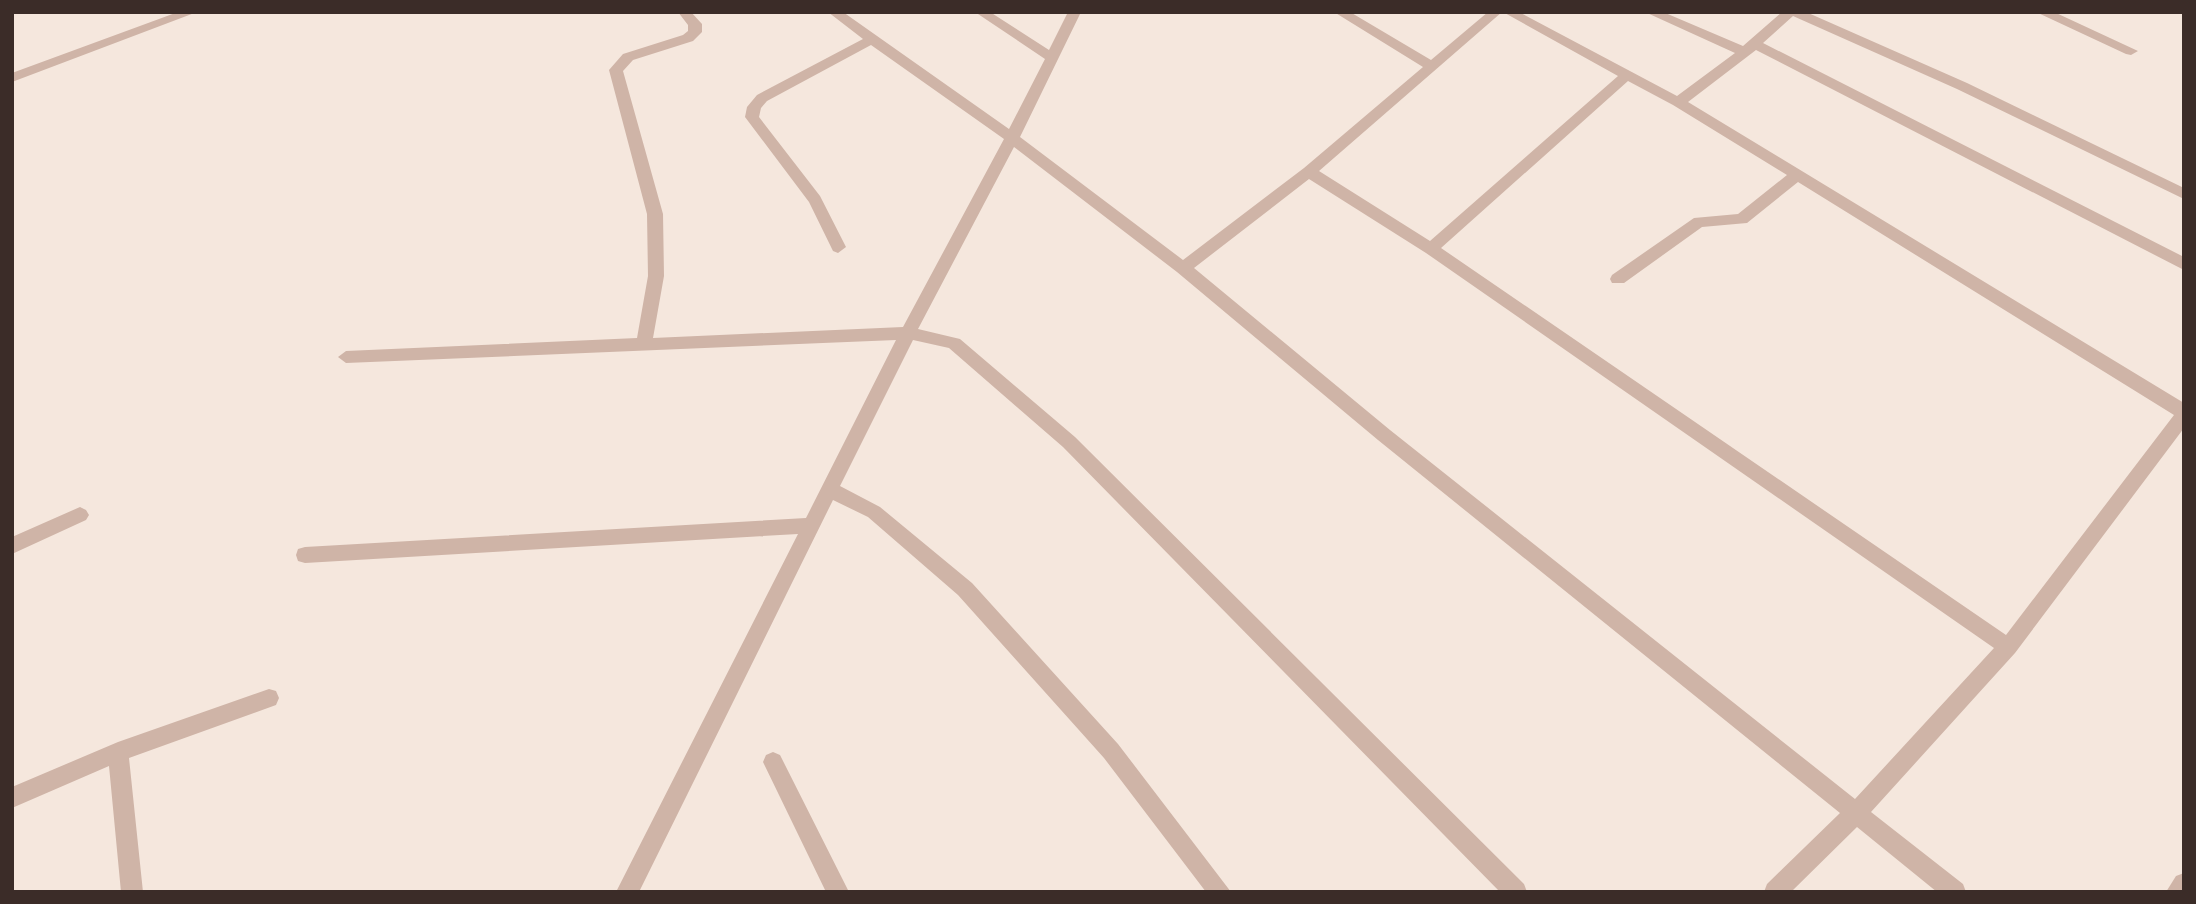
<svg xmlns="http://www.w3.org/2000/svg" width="2196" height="904" font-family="Lato,sans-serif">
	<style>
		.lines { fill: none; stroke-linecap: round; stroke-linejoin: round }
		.street { fill: #cfb4a7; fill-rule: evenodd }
	</style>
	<rect width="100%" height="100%" fill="#f5e7dd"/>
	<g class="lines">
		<path class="street" d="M178 12H197L12 82V73Z
			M678 12H691L702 24V32L693 41 633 60 623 71 663 214 664 276 653 338 903 327 1004 139 871 45 767 101 761 108 759 117 820 196 846 247 838 253 833 251 809 202 745 117 747 107 757 95 863 39 828 12H843L1009 129 1045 59 975 12H990L1049 50 1068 12H1081L1020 137 1183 260 1304 168 1423 67 1334 12H1350L1431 60 1488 12H1502L1319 171 1430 241 1618 76 1503 12H1519L1677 96 1735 53 1645 12H1663L1743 46 1782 12H1806L1967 83 2184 188V199L1957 89 1793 16 1763 43 2184 257V270L1756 50 1688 102 2184 403V428L2015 653 1871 812 1963 884 1966 892H1937L1857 827 1791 892H1764L1767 884 1840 813 1378 440 1177 272 1014 147 918 329 960 339 1075 437 1524 884 1527 892H1500L1063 447 949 348 913 340 840 486 880 507 972 583 1118 744 1231 892H1206L1104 758 958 595 868 517 833 500 639 892H616L798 534 305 563 298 561 296 555 298 549 305 547 806 518 896 340 346 363 338 357 346 351 637 338 648 276 647 214 609 70 623 54 683 35 688 31V25ZM1628 81 1673 105 1787 175 1738 214 1694 218 1612 275 1610 279 1612 283H1624L1702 227 1747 223 1798 182 2174 415 2006 635 1441 248ZM1309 179 1426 253 1994 648 1855 799 1390 430 1194 268Z
			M2036 12H2054L2138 51 2131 55 2126 54Z
			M80 507 86 510 89 515 86 520 12 554V537Z
			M269 689 276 691 279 698 276 705 129 758 143 892H121L109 766 12 808V787L118 742Z
			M773 752 780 755 849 892H826L763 762 766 755Z
			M2184 873V892H2166L2176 876Z"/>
	</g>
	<rect width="2196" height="904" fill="none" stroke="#3b2c28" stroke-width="28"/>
</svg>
